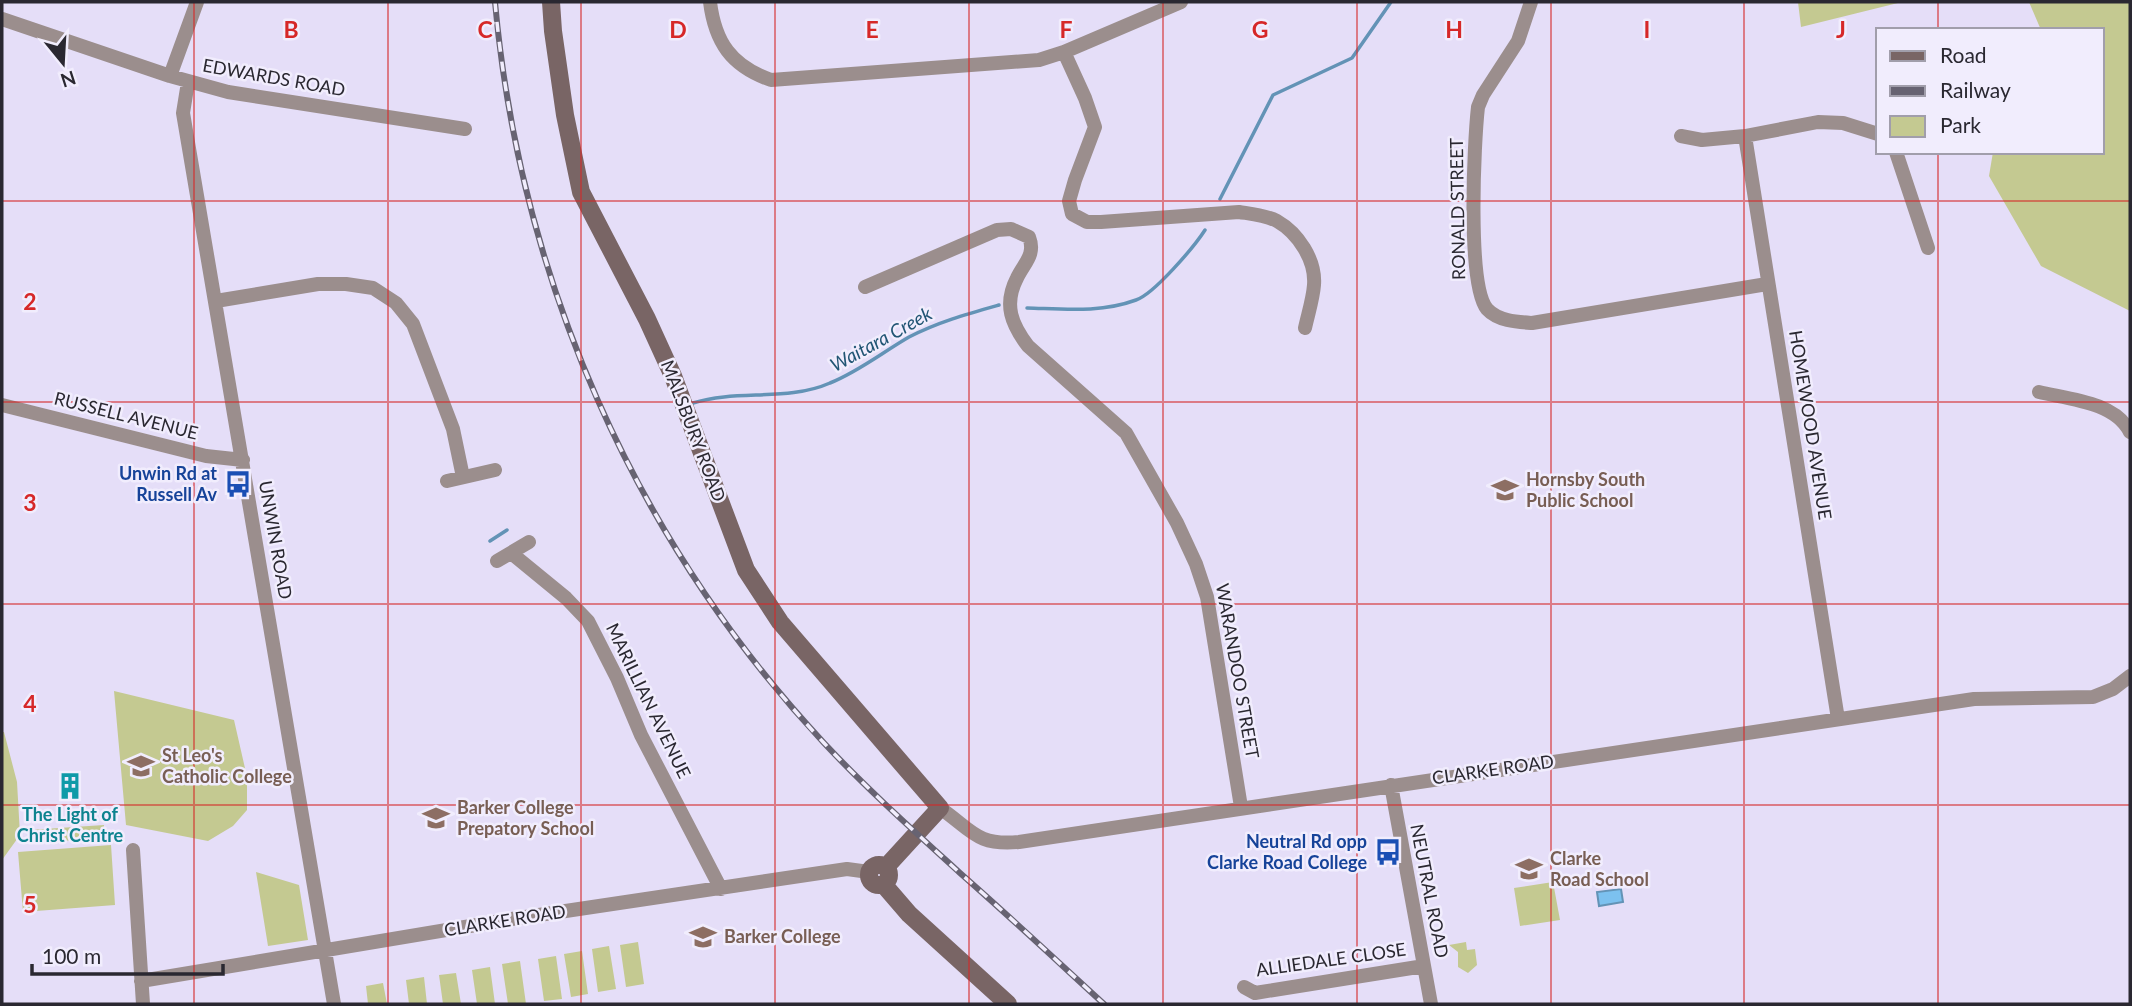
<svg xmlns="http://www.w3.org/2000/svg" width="2132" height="1006" font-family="Lato,sans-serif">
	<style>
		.green { fill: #c4c991 }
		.water { fill: #7cc1ef; stroke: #6393b6; stroke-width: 2 }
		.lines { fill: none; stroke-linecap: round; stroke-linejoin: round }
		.stream { stroke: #6393b6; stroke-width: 3.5 }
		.street { stroke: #9b8e8d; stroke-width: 14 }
		.secondary { stroke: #796565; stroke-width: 18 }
		.rail-casing { stroke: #676372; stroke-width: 6 }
		.rail { stroke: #f1edfd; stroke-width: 3.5; stroke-dasharray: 10; stroke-linecap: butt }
		.grid { fill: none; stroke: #d62828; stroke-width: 2; stroke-opacity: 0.55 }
		.labels { text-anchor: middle; stroke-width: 5; stroke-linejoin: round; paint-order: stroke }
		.street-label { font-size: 18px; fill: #2a2831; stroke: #f1edfd }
		.transit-label { font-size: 18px; font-weight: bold; fill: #164399; stroke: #f1edfd; text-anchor: end }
		.education-label { font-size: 18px; font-weight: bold; fill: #785e54; stroke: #f1edfd; text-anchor: start }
		.culture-label { font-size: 18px; font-weight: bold; fill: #0d838f; stroke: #f1edfd }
		.water-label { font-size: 19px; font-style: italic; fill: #215574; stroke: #f1edfd }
		.grid-label { font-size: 23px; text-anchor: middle; font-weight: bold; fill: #d62828; stroke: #f1edfd; stroke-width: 5; stroke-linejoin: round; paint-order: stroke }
	</style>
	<rect width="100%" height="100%" fill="#e5def8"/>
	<path class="green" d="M1798 2H1902L1801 27Z
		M2029 2H2130V311L2041 266 1989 176 1993 152H2102V30H2041Z
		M114 691 234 720 247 777V810L233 826 208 841 126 825Z
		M2 732H4L17 782 20 835 2 860Z
		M104 825V838L33 843 29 840V830Z
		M111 845 115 905 23 912 18 852Z
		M256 872 299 885 308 940 268 946Z
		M1553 882 1560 920 1520 926 1514 888Z
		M638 942 644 984 626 987 620 945Z
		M1466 942 1467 950 1475 949 1477 965 1468 973 1458 967V952L1449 945Z
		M609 946 616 989 598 992 592 949Z
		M582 951 588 994 571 997 564 954Z
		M556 956 562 999 544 1001 538 959Z
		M520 961 526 1004H508L502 964Z
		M490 967 495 1004H477L472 970Z
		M456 973 461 1004H443L439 975Z
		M424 977 427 1004H409L406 980Z
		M383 983 387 1004H368L366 986Z"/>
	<path class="water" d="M1621 889 1623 902 1599 906 1597 892Z"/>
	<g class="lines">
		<path class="stream" d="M1220 199 1273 95 1352 58 1391 2
			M1027 308C1064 309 1101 313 1136 300 1154 294 1194 247 1205 230
			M693 403C737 389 787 402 830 383 858 372 883 352 909 337 938 322 967 314 999 305
			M490 541 507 530"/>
		<path class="street" d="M710 2C715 42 731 66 771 80L1039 60 1064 52 1181 2
			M1531 2 1518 41 1483 95 1478 107C1474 142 1467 285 1487 309 1498 321 1517 322 1532 323L1767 284
			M2 19 170 76 228 92 465 129
			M1064 52 1085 98 1095 127 1075 180 1069 201 1072 214 1087 222H1101L1239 212C1252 214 1265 215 1277 221 1298 233 1316 260 1314 285 1313 299 1308 314 1305 328
			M170 76 197 2
			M188 82 183 113 334 1004
			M1681 136 1702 140 1745 136 1818 122 1843 123 1878 134
			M1745 136 1838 719
			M1896 152 1928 248
			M865 287 997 230 1011 229 1029 237C1036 255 1024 263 1017 278 1003 305 1012 325 1028 346L1126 433 1177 523 1196 564 1207 597 1241 807
			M216 301 318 284H346L373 288 396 303 413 324 453 429 463 477
			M2039 392C2069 399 2115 402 2130 432
			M2 405 206 456 243 460
			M447 481 495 470
			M511 553 566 598 588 621 617 678 641 735 721 889
			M497 561 529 542
			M1391 785 1431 1004
			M940 808C972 830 976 846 1019 842L1974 699 2093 697 2113 689 2130 676
			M133 850 143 1004
			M141 981 512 919 847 869 869 872
			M1244 987 1255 993 1424 966"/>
		<path class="secondary" d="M551 2 553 31 565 115 581 192 647 319 673 376 746 570 780 622 940 808 886 867
			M869 875a10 10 0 1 1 20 0a10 10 0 1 1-20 0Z
			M884 885 909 914 1008 1004"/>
		<defs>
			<path id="rail" d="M495 2C520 279 634 539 824 743 867 789 914 831 960 873 1009 916 1056 960 1104 1004"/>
		</defs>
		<use href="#rail" class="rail-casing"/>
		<use href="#rail" class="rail"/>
	</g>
	<path class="grid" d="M194 2V1004M388 2V1004M581 2V1004M775 2V1004M969 2V1004M1163 2V1004M1357 2V1004M1551 2V1004M1744 2V1004M1938 2V30M1938 152V1004M2 201H2130M2 402H2130M2 604H2130M2 805H2130"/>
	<defs>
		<symbol id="bus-bare" viewBox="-9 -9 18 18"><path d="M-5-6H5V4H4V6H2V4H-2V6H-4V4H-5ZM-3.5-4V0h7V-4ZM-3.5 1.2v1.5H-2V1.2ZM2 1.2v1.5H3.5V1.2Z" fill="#1a4fb4" stroke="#f1edfd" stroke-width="2.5" paint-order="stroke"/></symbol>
		<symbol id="school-bare" viewBox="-9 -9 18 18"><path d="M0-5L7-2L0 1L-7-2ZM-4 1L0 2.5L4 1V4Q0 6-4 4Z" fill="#8d6e63" stroke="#f1edfd" stroke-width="2.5" paint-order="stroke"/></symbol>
		<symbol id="building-bare" viewBox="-9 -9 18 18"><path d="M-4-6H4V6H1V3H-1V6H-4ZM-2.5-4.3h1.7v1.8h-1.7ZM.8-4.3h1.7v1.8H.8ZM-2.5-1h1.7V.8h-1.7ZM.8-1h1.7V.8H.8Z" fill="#0f9aa8" stroke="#f1edfd" stroke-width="2.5" paint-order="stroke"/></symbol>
	</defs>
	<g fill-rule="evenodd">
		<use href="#bus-bare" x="219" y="465" width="38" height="38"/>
		<use href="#school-bare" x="1486" y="471" width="38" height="38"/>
		<use href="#school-bare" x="122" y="747" width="38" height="38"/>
		<use href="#building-bare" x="51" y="767" width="38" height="38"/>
		<use href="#school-bare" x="417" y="799" width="38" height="38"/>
		<use href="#bus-bare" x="1369" y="833" width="38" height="38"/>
		<use href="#school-bare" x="1510" y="850" width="38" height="38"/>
		<use href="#school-bare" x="684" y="918" width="38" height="38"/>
	</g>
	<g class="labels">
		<g class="street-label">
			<text transform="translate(274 78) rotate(10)" y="6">EDWARDS ROAD</text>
			<text transform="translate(1458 209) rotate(-91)" y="6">RONALD STREET</text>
			<text transform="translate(126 416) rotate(14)" y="6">RUSSELL AVENUE</text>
			<text transform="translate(1810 425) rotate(81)" y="6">HOMEWOOD AVENUE</text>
			<text transform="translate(693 431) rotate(69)" y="6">MALSBURY ROAD</text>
			<text transform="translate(275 540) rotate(80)" y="6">UNWIN ROAD</text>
			<text transform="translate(1237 671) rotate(80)" y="6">WARANDOO STREET</text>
			<text transform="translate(648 701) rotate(64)" y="6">MARILLIAN AVENUE</text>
			<text transform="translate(1493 770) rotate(-8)" y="6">CLARKE ROAD</text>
			<text transform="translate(1429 891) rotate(79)" y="6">NEUTRAL ROAD</text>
			<text transform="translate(505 921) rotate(-9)" y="6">CLARKE ROAD</text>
			<text transform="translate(1331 960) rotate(-8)" y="6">ALLIEDALE CLOSE</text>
		</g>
		<g class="transit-label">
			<text x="217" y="480">Unwin Rd at<tspan x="217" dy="21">Russell Av</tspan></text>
			<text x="1367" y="848">Neutral Rd opp<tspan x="1367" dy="21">Clarke Road College</tspan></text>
		</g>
		<g class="education-label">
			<text x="1526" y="486">Hornsby South<tspan x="1526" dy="21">Public School</tspan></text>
			<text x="162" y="762">St Leo's<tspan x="162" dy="21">Catholic College</tspan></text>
			<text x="457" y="814">Barker College<tspan x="457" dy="21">Prepatory School</tspan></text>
			<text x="1550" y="865">Clarke<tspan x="1550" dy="21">Road School</tspan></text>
			<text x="724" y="943">Barker College</text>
		</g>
		<g class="culture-label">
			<text x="70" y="821">The Light of<tspan x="70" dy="21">Christ Centre</tspan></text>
		</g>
		<g class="water-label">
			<text transform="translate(881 339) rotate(-29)" y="7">Waitara Creek</text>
		</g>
	</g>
	<g class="grid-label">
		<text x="291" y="38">B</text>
		<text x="485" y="38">C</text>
		<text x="678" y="38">D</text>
		<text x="872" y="38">E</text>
		<text x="1066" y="38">F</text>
		<text x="1260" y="38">G</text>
		<text x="1454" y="38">H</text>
		<text x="1647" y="38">I</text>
		<text x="1841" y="38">J</text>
		<text x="30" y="310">2</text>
		<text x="30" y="511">3</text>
		<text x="30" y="712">4</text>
		<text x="30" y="913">5</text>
	</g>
	<rect width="2132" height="1006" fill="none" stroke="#2a2831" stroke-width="7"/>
	<rect x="1876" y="28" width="228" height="126" fill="#f1edfd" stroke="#a19eab" stroke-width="2"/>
	<rect x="1890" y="51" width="35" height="10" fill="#796565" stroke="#a19eab" stroke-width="2"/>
	<text x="1940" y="63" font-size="21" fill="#2a2831">Road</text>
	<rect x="1890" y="86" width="35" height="10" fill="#676372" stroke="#a19eab" stroke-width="2"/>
	<text x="1940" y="98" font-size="21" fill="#2a2831">Railway</text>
	<rect x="1890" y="116" width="35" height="21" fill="#c4c991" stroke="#a19eab" stroke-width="2"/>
	<text x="1940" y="133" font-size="21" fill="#2a2831">Park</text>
	<g transform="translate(63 63) rotate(162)" stroke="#f1edfd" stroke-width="5" paint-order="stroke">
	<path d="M0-5L12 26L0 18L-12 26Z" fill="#2a2831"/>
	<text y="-10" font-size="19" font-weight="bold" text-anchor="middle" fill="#2a2831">N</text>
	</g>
	<path d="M32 964v10h191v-10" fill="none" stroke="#2a2831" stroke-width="3.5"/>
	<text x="42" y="964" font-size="21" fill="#2a2831" stroke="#f1edfd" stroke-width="5" paint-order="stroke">100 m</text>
</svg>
